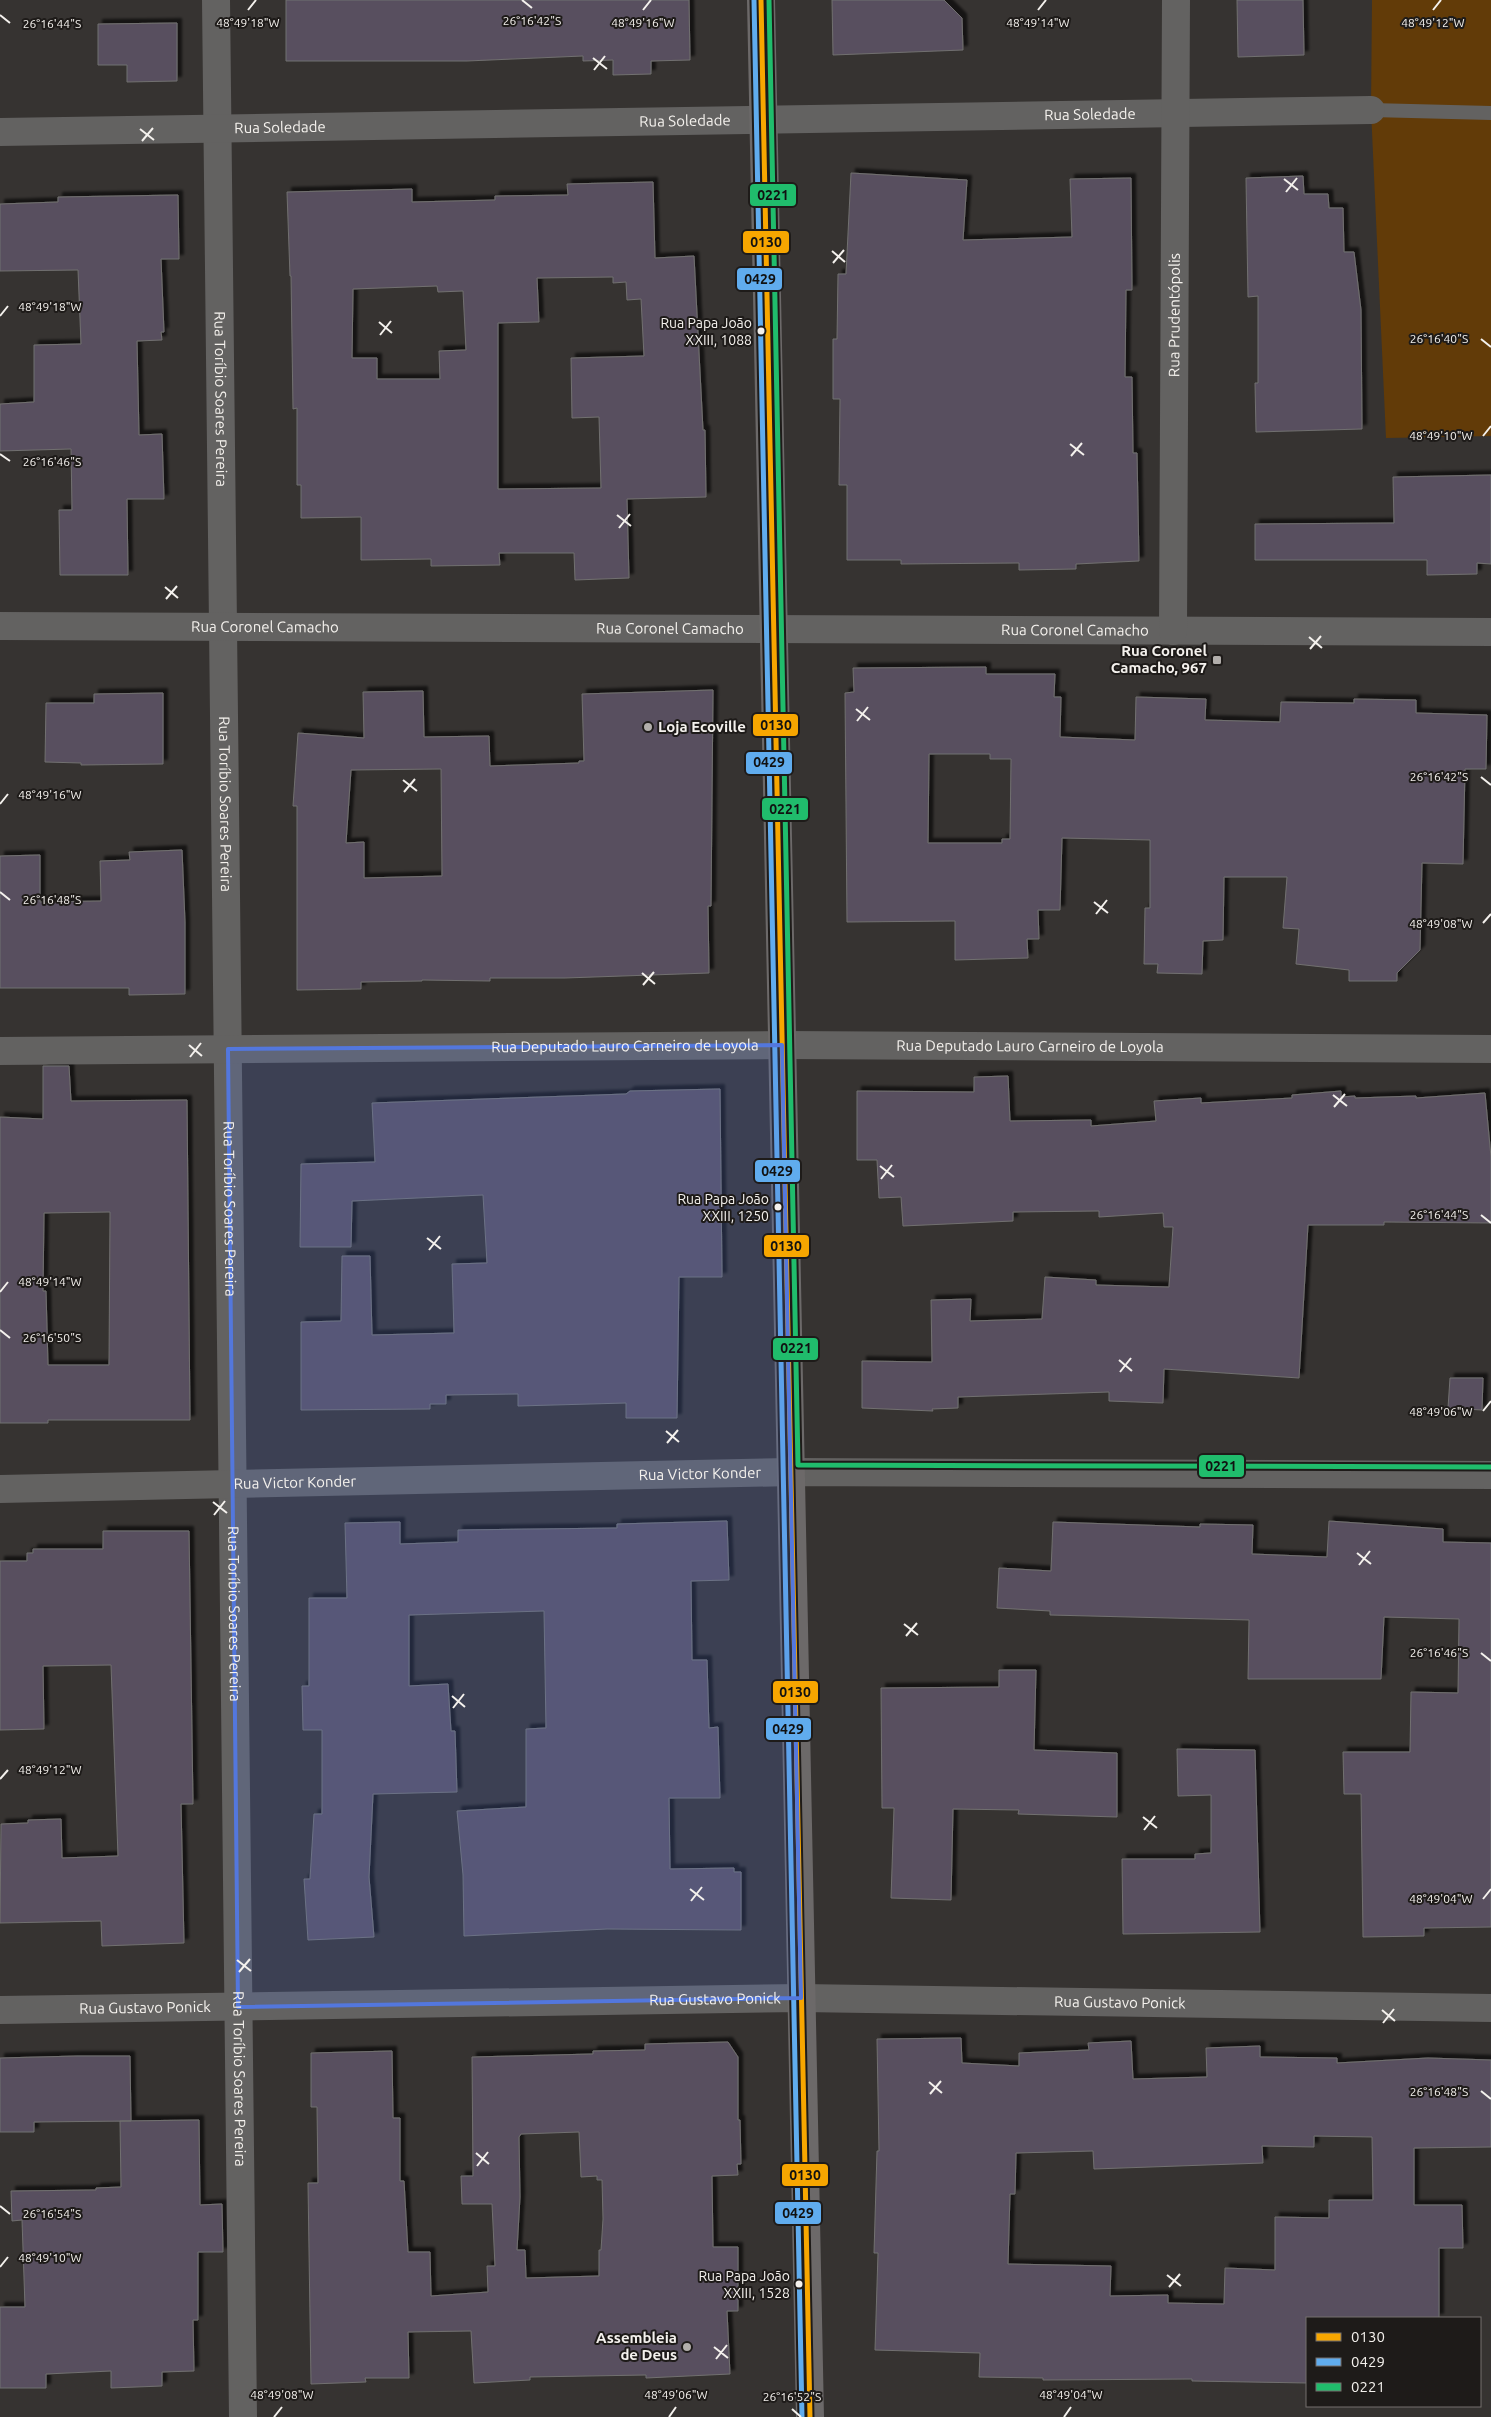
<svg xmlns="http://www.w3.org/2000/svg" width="1491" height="2417" font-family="Ubuntu,sans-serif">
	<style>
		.green { fill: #623b08 }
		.building { fill: #59505e; stroke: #717070; fill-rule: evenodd; filter: url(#shadow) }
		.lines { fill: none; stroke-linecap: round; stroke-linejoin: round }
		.service { stroke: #636261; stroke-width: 14 }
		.minor { stroke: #636261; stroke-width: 28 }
		.primary { stroke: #6c6969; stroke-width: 28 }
		.bus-1-casing { stroke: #1e1b19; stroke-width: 9 }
		.bus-2-casing { stroke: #1e1b19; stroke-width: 9 }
		.bus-3-casing { stroke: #1e1b19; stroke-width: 9 }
		.bus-1 { stroke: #f7a600; stroke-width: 5 }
		.bus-2 { stroke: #60acee; stroke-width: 5 }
		.bus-3 { stroke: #20bc6c; stroke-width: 5 }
		.marked { fill: #5377dd; fill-opacity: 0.2; stroke: #5377dd; stroke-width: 4; stroke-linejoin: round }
		.ticks { fill: none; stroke: #f4f1ed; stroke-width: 2 }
		.bus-dot { fill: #f4f1ed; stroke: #1e1b19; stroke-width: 2 }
		.poi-dot { fill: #b2aeab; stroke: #1e1b19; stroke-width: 2 }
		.labels { text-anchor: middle; stroke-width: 4; stroke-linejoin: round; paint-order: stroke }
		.bus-label { font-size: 14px; fill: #f4f1ed; stroke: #1e1b19; text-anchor: end }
		.street-label { font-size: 15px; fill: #f4f1ed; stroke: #1e1b19 }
		.poi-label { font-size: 15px; font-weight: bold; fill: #f4f1ed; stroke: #1e1b19; text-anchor: end }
		.ticks-label { font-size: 12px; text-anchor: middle; fill: #f4f1ed; stroke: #1e1b19; stroke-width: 4; stroke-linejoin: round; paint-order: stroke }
		.line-badge { stroke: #1e1b19; stroke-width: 2 }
		.pale-badge-label { font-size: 14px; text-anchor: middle; font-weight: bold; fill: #111 }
	</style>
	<defs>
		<filter id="shadow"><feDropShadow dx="4.5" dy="-4.5" stdDeviation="1" flood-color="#0009"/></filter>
	</defs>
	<rect width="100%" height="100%" fill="#363331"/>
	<path class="green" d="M1372 0H1491V436L1386 438 1371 110Z"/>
	<path class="building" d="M286 0H689L690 60 651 61V74L613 75V60L583 61V56L467 61H286Z
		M832 0H944L962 18 963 50 833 55Z
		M1237 0H1303L1304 55 1238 57Z
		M177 23V81L127 82V65H98V24Z
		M851 173 967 180 963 240 1072 237 1070 179 1131 178 1132 290H1126L1125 377H1132L1133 453H1137L1139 561 1076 564V569L1019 570V563L901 564V560H847V485H839L840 399H833V339H837L838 274H846Z
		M1303 176 1304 194H1328L1329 208H1343L1344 252H1354L1361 310 1362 429 1256 432 1255 383H1258V296L1248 297 1246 178Z
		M653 182 655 258 694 256 703 430H705L706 497 627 499 629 578 575 580 574 553H499L500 565 431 566V559L361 560V517L301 518V485H297V408L293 409 291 276H290L287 192 412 189V202L495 200V196L568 195 567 184ZM613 277V283L626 282 627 300 641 299 644 356 571 358 572 418 599 417 601 488 498 489V323L539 322 537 278ZM437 286 438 292 463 291 466 350 439 351 440 379H377V358H352L353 289Z
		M178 195 179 259H161L164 332H161L162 340 137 341 139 435 162 434 164 499H127L128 575H60L59 510H72L71 449 0 451V404L34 402V345L81 344 78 270 0 271V204L58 202V197Z
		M1491 475V564L1477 563V574L1427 575V560H1255V524L1394 523 1393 477Z
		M986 667V674H1055L1054 697H1061L1060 737 1135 740 1136 697 1206 699 1205 720 1280 722 1281 702 1354 703V699L1416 700V713L1487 715 1486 769H1465L1463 864 1422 863 1420 950 1397 973V981H1349V970L1296 964 1299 929 1283 928 1287 877H1224L1223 940 1203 941 1202 974 1157 973 1158 964H1144L1145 908H1150V840L1062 838 1060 910H1038L1039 939H1027L1028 958 955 960V921L847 922 845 693 854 692 853 668ZM929 754H990V759H1011L1010 839H1002V843H928Z
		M713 690 711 906H708L709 973 565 978H490V981L422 980V981L361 982V989L297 990V806H293L298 733 364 738 363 692 423 691 424 737 489 736 490 766 579 763V761H584L582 694ZM441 769 442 876 364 878V842L346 843 351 770Z
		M163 693V764L81 765V763L45 762 46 703H94V694Z
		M182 850 185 922V994L129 995V988H0V856L40 855V902L101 901 100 861 130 860 129 852Z
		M43 1066H69L71 1101 187 1100 190 1420H48V1423H0V1117L43 1119ZM110 1212 109 1365H48L46 1291H43L44 1213Z
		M1008 1076 1010 1121 1091 1120V1126L1156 1121 1154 1101 1201 1098V1103L1292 1098V1095L1341 1091V1097L1355 1096V1098L1416 1096V1098L1485 1093 1491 1157V1223L1384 1222V1225H1308L1299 1378 1164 1369 1163 1403 1109 1401V1392L958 1397V1408L932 1409 933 1411 862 1408V1361L932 1362 931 1300 971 1299 970 1321 1042 1319 1045 1277 1096 1280V1285L1169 1287 1173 1227H1164L1163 1213 1099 1217V1211L1013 1212V1221L903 1226 901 1197 879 1198 877 1160H857V1091L974 1092V1077Z
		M720 1089 722 1277H679L677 1418H626V1403L518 1406V1394L446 1395V1404H430V1409L301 1410V1322L341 1321 342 1256H370L372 1335 454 1333 452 1264 487 1263 483 1195 352 1201 351 1247H300L301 1164 375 1162 372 1103 626 1094 630 1091Z
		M1450 1378H1483L1482 1410 1448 1408Z
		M727 1521 729 1580 691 1581 692 1660H707L709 1728 718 1727 720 1798H669L670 1869 734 1868V1872H741V1930L607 1929 464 1936 463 1875 457 1811 526 1807V1729L546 1728 544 1611 409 1615V1686L448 1684 451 1731H455L457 1792 373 1794 369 1877 374 1937 308 1940 304 1879H310L314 1814H322V1730H303L302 1686H309V1598H347L345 1523 400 1522V1544L458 1542V1530L617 1528V1524Z
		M1329 1521 1443 1529V1542L1491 1543V1927L1424 1928V1936L1363 1937 1361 1794H1344L1343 1752H1410L1411 1692 1458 1693 1459 1619 1384 1617 1381 1679H1248L1249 1620 1050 1615V1611L997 1608 999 1568 1051 1571 1053 1522 1200 1527V1524L1253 1525 1252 1554 1327 1557Z
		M103 1531H189L193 1804H181L184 1943 102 1946 101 1921 0 1923 1 1824 28 1823V1820L61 1819 62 1858 118 1856 111 1665 43 1666 44 1729 0 1730V1561H27V1553H33V1549H103Z
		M999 1670H1036L1034 1750 1117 1753V1817L1018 1814 1019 1810 953 1809 951 1900 891 1898 894 1808H882L881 1688 999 1687Z
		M1177 1749 1255 1750 1260 1932 1123 1934 1122 1859H1195V1854L1211 1853V1795L1178 1796Z
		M961 2038 962 2063 1019 2066V2053L1089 2050 1088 2043 1131 2041 1133 2079 1207 2077 1206 2048 1260 2046V2057L1337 2058V2063L1428 2058 1491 2060V2147L1414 2148V2205H1462L1463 2248H1439V2318H1307V2383L1192 2381V2379L1043 2380V2378L979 2377 980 2353 875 2350 878 2253H874L877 2151H879L877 2039ZM1314 2136 1372 2137 1373 2200H1329V2218L1275 2217V2270L1225 2268 1224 2304 1168 2303V2295L1110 2296 1111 2266 1008 2264 1010 2194H1015L1016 2153 1093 2151 1094 2169 1263 2163 1262 2146 1314 2147Z
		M728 2042 738 2057V2120H740L741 2164H737L738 2175 712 2176 713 2247H738V2311H727L730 2374 646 2378V2375L530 2377V2380L474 2383 471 2331 408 2332 409 2378H365L366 2382 311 2384 308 2183H318L317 2107H311V2053L392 2051 393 2118H400V2181H404L408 2252H430L431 2296 488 2292 487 2266H495L492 2204H462L461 2176H473L472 2057 593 2054V2051L645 2050V2044ZM579 2132 581 2177 597 2176V2180H602L603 2219 601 2250H599V2276L526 2278 525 2250H517L520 2197 519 2137 521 2134Z
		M77 2056H130L131 2121 34 2122V2132H0V2058Z
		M199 2120 200 2205 222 2204 223 2252H198V2320H193L194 2371 162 2372V2386L111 2388V2371L46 2374V2388H0V2307H25L22 2220 12 2221 11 2191 96 2190V2188L121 2187 120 2121Z"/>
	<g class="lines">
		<path class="service" d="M1371 110 1491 113"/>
		<g class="minor">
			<path id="s1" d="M216 0 243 2417"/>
			<path id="s2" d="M0 132 1371 110"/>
			<path id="s3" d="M0 626 1491 632"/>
			<path id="s4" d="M1173 631 1176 0"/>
			<path id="s5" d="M0 1051 782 1045 1491 1049"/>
			<path id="s6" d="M0 1489 791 1472 1491 1475"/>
			<path id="s7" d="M0 2010 801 1998 1491 2008"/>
		</g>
		<path class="primary" d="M761 0 810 2417"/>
		<defs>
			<path id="bus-1" d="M761 0 810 2417"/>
			<path id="bus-2" d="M754 0 802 2417"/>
			<path id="bus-3" d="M769 0 798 1465 1491 1467"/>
		</defs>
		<use href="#bus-1" class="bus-1-casing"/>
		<use href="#bus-2" class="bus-2-casing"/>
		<use href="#bus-3" class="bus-3-casing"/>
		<use href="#bus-1" class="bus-1"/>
		<use href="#bus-2" class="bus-2"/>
		<use href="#bus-3" class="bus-3"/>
	</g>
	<path class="marked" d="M782 1045 801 1998 238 2007 228 1049Z"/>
	<path class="ticks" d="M522 0 532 8M248 10 256 0M643 10 651 0M1038 10 1046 0M1433 10 1441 0M0 15 10 23M593 58 607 69M594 70 605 56M140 129 154 140M142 141 153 128M1284 179 1298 190M1286 192 1297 178M832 251 845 262M833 263 844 250M0 316 8 306M379 322 392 333M380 335 391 321M1481 339 1491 347M1483 436 1491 426M1070 444 1084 455M0 454 10 461M1071 456 1082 443M617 515 631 526M619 528 630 514M165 587 178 598M166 599 177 586M1309 637 1322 648M1310 649 1321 636M856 709 870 720M857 721 868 707M1481 777 1491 785M403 780 417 791M404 792 415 779M0 804 8 794M0 892 10 900M1094 902 1108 913M1096 914 1107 900M1483 923 1491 914M642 973 655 984M643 985 654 972M189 1045 202 1056M190 1057 201 1043M1333 1095 1347 1106M1334 1107 1345 1094M880 1166 894 1177M881 1179 892 1165M1481 1215 1491 1223M427 1238 441 1249M429 1250 440 1236M0 1292 8 1282M0 1330 10 1338M1119 1360 1132 1371M1120 1372 1131 1358M1483 1411 1491 1401M666 1431 679 1442M667 1443 678 1430M213 1502 227 1513M214 1515 225 1501M1357 1553 1371 1564M1359 1565 1370 1551M904 1624 918 1635M906 1636 917 1623M1481 1653 1491 1661M452 1696 465 1707M453 1708 464 1694M0 1779 8 1770M1143 1817 1157 1828M1144 1830 1155 1816M690 1889 704 1900M1483 1899 1491 1889M691 1901 702 1887M237 1960 251 1971M239 1972 250 1959M1382 2010 1395 2021M1383 2023 1394 2009M929 2082 942 2093M1481 2091 1491 2099M930 2094 941 2081M476 2153 489 2164M477 2166 488 2152M0 2206 10 2214M0 2267 8 2257M1167 2275 1181 2286M1169 2287 1180 2274M714 2347 728 2358M716 2359 727 2345M792 2409 801 2417M274 2417 282 2407M669 2417 676 2407M1064 2417 1071 2407"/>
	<g class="bus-dot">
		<circle cx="761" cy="331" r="4.5"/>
		<circle cx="778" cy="1207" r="4.5"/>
		<circle cx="799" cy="2284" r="4.5"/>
	</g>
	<g class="poi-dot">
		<rect x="1212" y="655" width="10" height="10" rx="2.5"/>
		<circle cx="648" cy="727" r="5"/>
		<circle cx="687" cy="2347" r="5"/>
	</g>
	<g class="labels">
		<g class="bus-label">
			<text x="752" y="328">Rua Papa João<tspan x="752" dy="17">XXIII, 1088</tspan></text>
			<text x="769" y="1204">Rua Papa João<tspan x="769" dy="17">XXIII, 1250</tspan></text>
			<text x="790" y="2281">Rua Papa João<tspan x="790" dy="17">XXIII, 1528</tspan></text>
		</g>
		<g class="street-label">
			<text dy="5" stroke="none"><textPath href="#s2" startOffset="1090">Rua Soledade</textPath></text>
			<text dy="5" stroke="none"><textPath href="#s2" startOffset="685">Rua Soledade</textPath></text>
			<text dy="5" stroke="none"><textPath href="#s2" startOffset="280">Rua Soledade</textPath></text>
			<text dy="5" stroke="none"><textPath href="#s4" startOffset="316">Rua Prudentópolis</textPath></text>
			<text dy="5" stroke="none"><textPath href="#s1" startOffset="399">Rua Toríbio Soares Pereira</textPath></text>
			<text dy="5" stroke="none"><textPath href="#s3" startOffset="265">Rua Coronel Camacho</textPath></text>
			<text dy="5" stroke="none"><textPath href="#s3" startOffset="670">Rua Coronel Camacho</textPath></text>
			<text dy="5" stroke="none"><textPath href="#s3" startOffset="1075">Rua Coronel Camacho</textPath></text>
			<text dy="5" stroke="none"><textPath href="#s1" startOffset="804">Rua Toríbio Soares Pereira</textPath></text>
			<text dy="5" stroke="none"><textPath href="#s5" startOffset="625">Rua Deputado Lauro Carneiro de Loyola</textPath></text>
			<text dy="5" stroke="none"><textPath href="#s5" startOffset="1030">Rua Deputado Lauro Carneiro de Loyola</textPath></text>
			<text dy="5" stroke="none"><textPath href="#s1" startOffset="1209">Rua Toríbio Soares Pereira</textPath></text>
			<text dy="5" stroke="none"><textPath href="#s6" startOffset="700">Rua Victor Konder</textPath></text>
			<text dy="5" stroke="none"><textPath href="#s6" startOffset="295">Rua Victor Konder</textPath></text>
			<text dy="5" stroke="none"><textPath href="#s1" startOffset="1614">Rua Toríbio Soares Pereira</textPath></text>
			<text dy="5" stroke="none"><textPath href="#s7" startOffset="715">Rua Gustavo Ponick</textPath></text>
			<text dy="5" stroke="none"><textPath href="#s7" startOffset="1120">Rua Gustavo Ponick</textPath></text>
			<text dy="5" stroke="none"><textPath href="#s7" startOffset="145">Rua Gustavo Ponick</textPath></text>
			<text dy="5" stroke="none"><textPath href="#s1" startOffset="2079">Rua Toríbio Soares Pereira</textPath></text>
		</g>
		<g class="poi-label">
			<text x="1207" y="656">Rua Coronel<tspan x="1207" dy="17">Camacho, 967</tspan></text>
			<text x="658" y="732" text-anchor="start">Loja Ecoville</text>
			<text x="677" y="2343">Assembleia<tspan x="677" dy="17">de Deus</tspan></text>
		</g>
	</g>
	<g class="ticks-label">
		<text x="532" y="25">26°16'42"S</text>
		<text x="248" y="27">48°49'18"W</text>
		<text x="643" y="27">48°49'16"W</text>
		<text x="1038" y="27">48°49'14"W</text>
		<text x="1433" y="27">48°49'12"W</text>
		<text x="52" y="28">26°16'44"S</text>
		<text x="50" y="311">48°49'18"W</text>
		<text x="1439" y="343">26°16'40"S</text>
		<text x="1441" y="440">48°49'10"W</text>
		<text x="52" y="466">26°16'46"S</text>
		<text x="1439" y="781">26°16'42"S</text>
		<text x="50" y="799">48°49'16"W</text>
		<text x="52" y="904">26°16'48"S</text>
		<text x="1441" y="928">48°49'08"W</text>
		<text x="1439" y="1219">26°16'44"S</text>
		<text x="50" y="1286">48°49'14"W</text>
		<text x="52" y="1342">26°16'50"S</text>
		<text x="1441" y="1416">48°49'06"W</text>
		<text x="1439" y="1657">26°16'46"S</text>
		<text x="50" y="1774">48°49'12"W</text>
		<text x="1441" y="1903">48°49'04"W</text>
		<text x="1439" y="2096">26°16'48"S</text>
		<text x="52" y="2218">26°16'54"S</text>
		<text x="50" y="2262">48°49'10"W</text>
		<text x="282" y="2399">48°49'08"W</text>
		<text x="676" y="2399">48°49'06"W</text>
		<text x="1071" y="2399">48°49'04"W</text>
		<text x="792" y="2401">26°16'52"S</text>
	</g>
	<g class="line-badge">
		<rect x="749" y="183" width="48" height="24" rx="5" fill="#20bc6c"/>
		<rect x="742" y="230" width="48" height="24" rx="5" fill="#f7a600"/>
		<rect x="736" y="267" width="47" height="24" rx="5" fill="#60acee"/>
		<rect x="752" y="713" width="47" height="24" rx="5" fill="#f7a600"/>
		<rect x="745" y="751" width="48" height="24" rx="5" fill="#60acee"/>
		<rect x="761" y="797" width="48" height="24" rx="5" fill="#20bc6c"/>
		<rect x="754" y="1159" width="47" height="24" rx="5" fill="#60acee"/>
		<rect x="763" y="1234" width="47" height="24" rx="5" fill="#f7a600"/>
		<rect x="772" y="1337" width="47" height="24" rx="5" fill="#20bc6c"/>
		<rect x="1198" y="1454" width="47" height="24" rx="5" fill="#20bc6c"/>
		<rect x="772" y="1680" width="47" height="24" rx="5" fill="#f7a600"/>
		<rect x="765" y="1717" width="47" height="24" rx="5" fill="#60acee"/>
		<rect x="781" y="2163" width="48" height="24" rx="5" fill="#f7a600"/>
		<rect x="774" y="2201" width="48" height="24" rx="5" fill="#60acee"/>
	</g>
	<g class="pale-badge-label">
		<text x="773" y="200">0221</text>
		<text x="766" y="247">0130</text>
		<text x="760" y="284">0429</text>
		<text x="776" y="730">0130</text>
		<text x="769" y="767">0429</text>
		<text x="785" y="814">0221</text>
		<text x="777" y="1176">0429</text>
		<text x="786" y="1251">0130</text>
		<text x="796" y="1353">0221</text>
		<text x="1221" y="1471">0221</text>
		<text x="795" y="1697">0130</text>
		<text x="788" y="1734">0429</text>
		<text x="805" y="2180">0130</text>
		<text x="798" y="2218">0429</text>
	</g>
	<rect x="1306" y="2317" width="175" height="90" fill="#1e1b19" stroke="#74716e"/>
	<rect x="1316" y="2333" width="25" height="8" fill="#f7a600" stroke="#74716e"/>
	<text x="1351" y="2342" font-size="15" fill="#f4f1ed">0130</text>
	<rect x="1316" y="2358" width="25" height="8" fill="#60acee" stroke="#74716e"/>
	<text x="1351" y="2367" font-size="15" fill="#f4f1ed">0429</text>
	<rect x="1316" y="2383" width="25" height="8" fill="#20bc6c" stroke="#74716e"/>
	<text x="1351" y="2392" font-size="15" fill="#f4f1ed">0221</text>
</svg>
